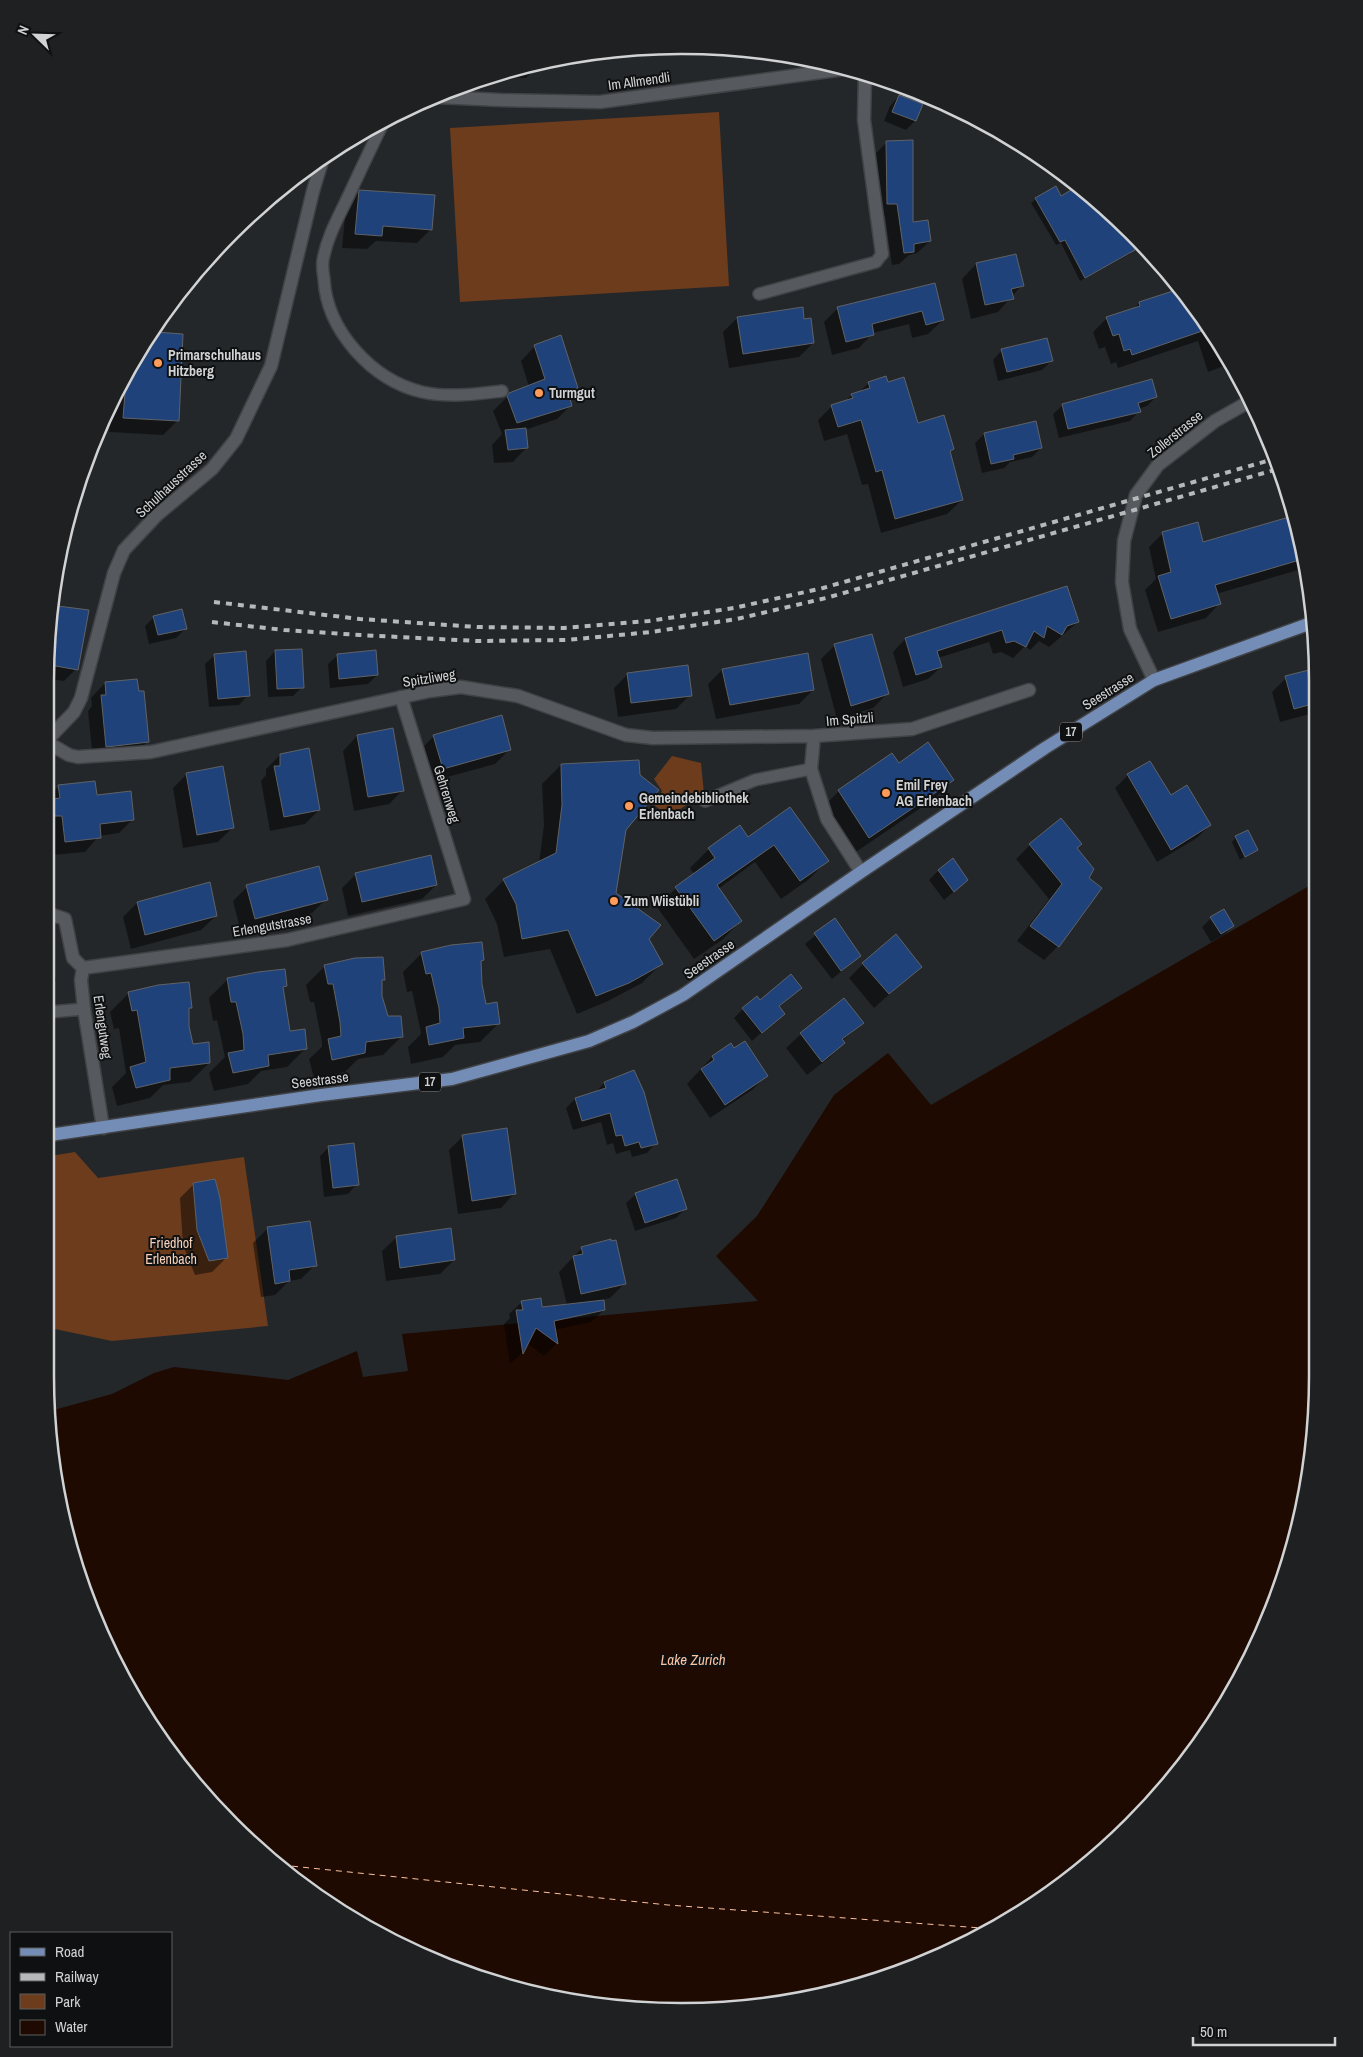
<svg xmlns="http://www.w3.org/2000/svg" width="1363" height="2057" font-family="'Archivo Narrow',sans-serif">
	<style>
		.green { fill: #6c3c1d }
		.water { fill: #1e0a01 }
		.shadow { fill: #0007; fill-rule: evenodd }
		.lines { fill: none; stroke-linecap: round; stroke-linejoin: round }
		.ferry { stroke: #fcc3a1; stroke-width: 1; stroke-dasharray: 6 5; stroke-linecap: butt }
		.building { fill: #1f427a; stroke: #5f6266 }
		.lane-casing { stroke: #404245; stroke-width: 14 }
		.street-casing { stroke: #404245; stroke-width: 15 }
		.secondary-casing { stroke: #404245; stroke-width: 15 }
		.primary-casing { stroke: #404245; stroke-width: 15 }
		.lane { stroke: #56595d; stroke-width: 11 }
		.street { stroke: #56595d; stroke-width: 12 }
		.secondary { stroke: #56595d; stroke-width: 12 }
		.primary { stroke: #738db6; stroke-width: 12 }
		.rail { stroke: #b6b8ba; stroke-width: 4; stroke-dasharray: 6 6; stroke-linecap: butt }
		.poi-dot { fill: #ff9b5a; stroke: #0e1011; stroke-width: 2 }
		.labels { text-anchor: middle; stroke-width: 4; stroke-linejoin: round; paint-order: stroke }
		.shield { fill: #0e1011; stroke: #96989a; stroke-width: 1 }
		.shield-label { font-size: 12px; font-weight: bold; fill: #d0d2d4 }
		.street-label { font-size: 14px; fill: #d0d2d4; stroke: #0e1011 }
		.poi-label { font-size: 14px; font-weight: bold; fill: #d0d2d4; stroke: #0e1011; text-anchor: start }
		.park-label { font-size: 14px; fill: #f9d2bb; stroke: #0e1011 }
		.water-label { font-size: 15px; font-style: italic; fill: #fcc3a1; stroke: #0e1011 }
		.rim { fill: none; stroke: #d0d2d4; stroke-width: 2.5 }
	</style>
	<rect width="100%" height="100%" fill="#24272a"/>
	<path class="green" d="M640 46 694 48V54L609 51Z
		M719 112 729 286 460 302 450 128Z
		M672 756 701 763 704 794 669 816 654 805 662 791 654 779Z
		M75 1152 98 1178 244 1157 268 1326 112 1341 50 1328V1156Z"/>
	<path class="water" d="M1315 885 1313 1459 1284 1580 1252 1657 1160 1795 1101 1854 1000 1927 846 1990 723 2011H640L557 2000 438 1964 294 1880 231 1825 152 1729 79 1580 50 1459V1411L112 1394 154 1373 174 1367 288 1380 357 1351 363 1377 408 1371 402 1334 758 1301 716 1256 757 1216 834 1095 888 1053 931 1105 1309 886Z"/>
	<path class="shadow" d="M721 49 757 50 721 55Z
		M535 64V69L526 78 489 77 517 67Z
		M899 96 915 121 906 130 884 121 890 106Z
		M887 142 912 223 930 241 917 253 909 255 899 264 892 265 885 216 874 217V155Z
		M1079 187 1101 203 1120 223 1134 250 1130 254 1080 281 1061 243 1056 245 1031 203 1036 199 1061 198Z
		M360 191 431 229 417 243 376 241 367 249 342 248 346 206Z
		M215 250 213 267 199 281 191 280 203 262Z
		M1015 255 1022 285 998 312 971 319 962 279 976 264Z
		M934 285 943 320 928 334 912 338 909 324 873 333 859 348 832 355 824 322 838 308Z
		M1184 292 1229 362 1224 366 1208 372 1198 341 1118 368 1116 362 1111 364 1105 347 1099 349 1093 332 1107 318 1133 309 1140 303Z
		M737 318 803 320 813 343 799 357 729 368 723 332Z
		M155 333 177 421 163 435 109 432 111 407H108L111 400Z
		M535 346 576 388 568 396 571 405 557 419 525 430 527 447 513 462 494 463 492 445 502 434 493 411 510 394 529 387 521 361Z
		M1002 350 1051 361 1042 370 998 381 993 360Z
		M869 383 888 384 917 425 953 449 949 453 962 500 947 514 881 533 868 484 862 485 847 434 824 441 818 420 832 406 844 402 852 395 859 392Z
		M1156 397 1147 406 1138 409 1139 411 1130 421 1059 438 1053 414 1063 405Z
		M984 434 1041 448 1032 457 1010 462 1004 468 982 473 975 443Z
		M1296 516 1305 568 1216 594 1219 604 1206 618 1158 632 1145 590 1156 579 1149 547 1163 533 1203 544ZM1163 541H1165L1174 578H1172Z
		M50 606 76 669 64 681 50 679Z
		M154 617 185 629 176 638 149 644 145 626Z
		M1078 622 1049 647 1039 641 1030 650 1025 646 1013 658 1001 652 993 654 989 642 938 658 941 667 928 679 903 687 893 652 905 639Z
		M835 645 887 694 873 708 837 719 821 659Z
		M275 651 302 687 293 696 268 697 266 661Z
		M215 655 248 695 239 705 209 707 205 664Z
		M338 655 377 675 368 684 330 688 328 664Z
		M1317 663 1316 708 1310 714 1280 722 1272 692 1286 678 1307 672Z
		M722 670 813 690 799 704 716 719 708 684Z
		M628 674 690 695 676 709 618 717 614 688Z
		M105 683 137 692 148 741 133 756 93 760 88 711 92 706 91 698Z
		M392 730 403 790 389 804 354 811 343 751 357 736Z
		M434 736 509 750 495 764 429 782 420 750Z
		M280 755 319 810 305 824 270 831 261 781 266 775V769Z
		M561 765 624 829 615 893 647 939 661 964 642 983 608 1001 577 1014 550 949 504 957 497 924 485 899 504 880 539 863 544 825 542 784Z
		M899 765 952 780 934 799 850 856 820 810 839 791Z
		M187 774 232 828 218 842 183 848 173 788Z
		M1128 775 1170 797 1210 825 1197 838 1157 862 1115 788Z
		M59 786 96 796 133 819 119 833 99 836 85 852 52 855 50 795Z
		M790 809 827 861 808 880 781 899 755 862 718 889 741 921 722 940 694 959 657 907 676 888 694 874 690 868 709 849 748 839Z
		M1236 837 1256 850 1240 860 1232 842Z
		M1030 845 1076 848 1058 946 1044 960 1017 941 1049 899 1016 859Z
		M939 870 967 880 944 900 929 880Z
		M356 874 436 885 422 899 348 916 342 888Z
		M247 887 326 899 312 913 241 932 233 901Z
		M137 903 216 916 201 930 131 949 123 917Z
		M1211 918 1233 926 1224 935 1211 942 1202 927Z
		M835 919 860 956 832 979 805 944Z
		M50 946 56 981 50 986Z
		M422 953 483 960 480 963 485 1005 499 1023 480 1042 455 1045 443 1057 411 1064 408 1047 421 1034 420 1028 412 991 407 992 403 972Z
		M863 964 920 967 874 1008 849 978Z
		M325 966 384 980 381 983V996L387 1018 402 1036 383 1055 358 1059 345 1072 314 1078 309 1059 322 1047V1042L314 1002H310L306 985Z
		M228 979 286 986 282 989 289 1032 306 1048 287 1067 261 1071 248 1084 214 1091 209 1073 225 1057 217 1020 213 1021 209 998Z
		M800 988 778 1008 783 1014 752 1041 734 1018 743 1009Z
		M129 993 190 1007 187 1010 188 1026 193 1046 209 1063 190 1082 163 1085 150 1098 117 1106 112 1087 126 1073 119 1028 114 1029 110 1012Z
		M844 1000 862 1023 842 1041 844 1043 830 1057 807 1075 786 1048 801 1034Z
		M731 1045 734 1050 766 1076 752 1090 710 1118 687 1084 712 1057Z
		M634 1072 656 1143 647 1153 632 1157 630 1150 616 1154 613 1143 607 1145 601 1122 573 1130 566 1108 575 1099 595 1093 604 1083Z
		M463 1136 515 1193 501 1208 458 1214 449 1150Z
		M329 1147 357 1184 348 1194 324 1197 320 1156Z
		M194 1184 227 1257 212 1272 195 1275 183 1245 180 1198Z
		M636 1194 686 1208 676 1218 635 1231 626 1203Z
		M267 1229 315 1265 301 1279 289 1281 275 1295 261 1297 253 1243Z
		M397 1237 454 1260 440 1274 386 1281 382 1251Z
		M582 1248 624 1284 610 1298 602 1300 604 1310 591 1322 554 1330 556 1344 544 1356 527 1343 522 1353 510 1364 504 1324 510 1318 509 1314 522 1302 540 1308 567 1305 559 1272Z"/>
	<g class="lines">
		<path class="ferry" d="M271 1860 291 1866 668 1905 995 1929"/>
	</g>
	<path class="building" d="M899 95 923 104 916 121 892 112Z
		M913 140V222L928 220 931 241 914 244V252L904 253 897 204H887L886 141Z
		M1056 186 1061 196 1078 186 1101 203 1123 226 1135 250 1085 278 1065 240 1060 242 1035 198Z
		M359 190 435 195 432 230 383 226 382 236 355 234Z
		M1016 254 1024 286 1011 289 1014 299 985 305 976 263Z
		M935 283 944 320 926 325 922 311 872 324 874 335 846 342 837 307Z
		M1179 289 1181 296 1187 294 1208 329 1132 355 1130 349 1124 351 1119 334 1113 336 1106 317 1140 306 1139 302Z
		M803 307 804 319 811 318 814 343 743 354 737 317Z
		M156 332 183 334 179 421 123 418 125 393H116Z
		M561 335 578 388 568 391 572 406 517 423 507 396 509 393 545 379 534 345Z
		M1047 338 1053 361 1007 372 1001 349Z
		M886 376 888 382 904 377 918 423 944 415 954 449 950 451 963 500 895 519 882 470 876 472 861 420 838 427 831 405 853 398 851 394 870 388 868 382Z
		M1152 379 1157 397 1138 403 1141 412 1068 429 1062 404Z
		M1036 421 1042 448 1013 455 1014 459 991 464 984 433Z
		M526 428 528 448 508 450 505 430Z
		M1296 515 1303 559 1215 585 1221 604 1171 619 1158 576 1171 572 1162 532 1198 522 1203 542Z
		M1067 586 1079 622 1067 626 1062 635 1047 626 1044 638 1034 631 1026 647 1014 641 1006 643 1002 630 937 651 942 667 916 675 905 638Z
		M50 605 89 610 78 670 50 665Z
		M182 609 187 629 158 635 153 616Z
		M872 634 889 694 851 706 834 644Z
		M302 649 304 688 277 689 275 650Z
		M376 650 378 675 339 679 337 654Z
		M246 651 250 696 218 699 214 654Z
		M808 653 814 690 730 705 722 669Z
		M688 665 692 696 631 703 627 673Z
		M1317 668 1316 703 1294 709 1285 676Z
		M137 679 139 691H144L149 742 106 747 101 695H106L105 682Z
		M502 715 511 750 443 769 433 735Z
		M393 728 404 791 368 797 357 735Z
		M928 742 954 780 869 838 838 790 892 753 899 763Z
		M309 748 320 810 284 817 274 766H280V754Z
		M639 760 640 775 659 790 626 830 616 893 661 925 649 939 663 964 629 983 596 996 568 930 522 939 516 904 503 879 556 853 562 805 561 764Z
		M1150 761 1171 795 1187 785 1211 825 1171 850 1127 774Z
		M223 766 234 828 197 835 186 773Z
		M95 781 97 795 131 791 134 820 100 824 101 838 65 842 62 816H54L53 799 60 798 58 785Z
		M790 807 829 861 800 881 774 845 717 885 742 921 714 941 675 887 715 858 708 848 740 825 748 837Z
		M1061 818 1082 844 1077 848 1094 869 1089 878 1102 888 1059 947 1030 926 1062 884 1029 844Z
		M1248 830 1258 850 1245 857 1235 836Z
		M431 855 437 885 362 902 355 873Z
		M953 858 968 880 954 892 938 870Z
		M319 866 328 900 255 919 246 885Z
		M210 882 217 916 145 935 137 902Z
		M1224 909 1234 926 1221 934 1210 917Z
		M835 918 861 956 841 971 814 933Z
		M896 934 922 967 889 994 862 963Z
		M482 942 484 960 481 961 482 984 486 1004 497 1002 500 1024 463 1028 464 1038 429 1045 426 1027 440 1023 439 1008 431 973 426 974 421 952 451 945Z
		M383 957 385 980H382V996L388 1016H401L403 1037 366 1042 365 1053 332 1060 328 1039 341 1036 340 1022 333 984H328L324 965 355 958Z
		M285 969 287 986 283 987 290 1031 305 1029 307 1049 268 1055 269 1066 233 1073 228 1053 244 1050 243 1034 236 1002H231L227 978 258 972Z
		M791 974 802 988 779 1006 785 1014 762 1033 742 1008 757 996 760 1000Z
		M189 982 192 1008H189V1026L193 1044 209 1042 210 1063 170 1068V1080L136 1088 130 1067 146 1062 137 1010 132 1011 128 992 158 985Z
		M844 998 864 1023 842 1039 845 1043 822 1062 800 1033Z
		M745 1041 768 1076 725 1105 701 1069 714 1060 712 1056 731 1043 734 1048Z
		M634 1070 644 1092 658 1144 641 1148 639 1142 625 1146 622 1135 616 1136 610 1113 582 1121 575 1098 606 1088 604 1082Z
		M507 1128 516 1194 472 1201 462 1135Z
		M354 1143 359 1185 333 1188 328 1146Z
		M215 1179 220 1198 228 1258 209 1261 197 1230 193 1183Z
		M677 1179 687 1209 645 1223 635 1193Z
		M310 1221 317 1266 289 1270 290 1281 275 1284 267 1227Z
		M451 1228 455 1260 400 1268 396 1236Z
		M611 1239V1241L616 1240 626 1284 581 1294 573 1256 583 1254 581 1247Z
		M541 1298 542 1307 604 1300 605 1310 554 1321 558 1344 536 1328 523 1354 516 1310H523L521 1301Z"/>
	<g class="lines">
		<defs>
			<path id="lane" d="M384 121C372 146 360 171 348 197 338 218 327 237 323 260 322 266 323 273 324 279 327 331 372 380 422 392 449 398 475 394 502 391
				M759 294 876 262 882 254
				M705 801 755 780 811 769
				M50 1012 84 1009"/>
			<path id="street" d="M865 74 864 120 882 254
				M437 97 500 100 600 102 844 69
				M50 737 74 712 81 698 114 573 124 550 157 515 212 469 236 439 271 366 313 191 323 158
				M50 744 69 755 78 757 151 752 430 691 461 687 518 696 626 735 653 738 814 736
				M861 872 827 819 811 769 814 736 912 729 1029 690
				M50 914 65 919 73 958 83 968
				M83 968 287 940 464 899 401 697
				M83 968 81 980 84 1009 103 1128"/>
			<path id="secondary" d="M1154 680 1130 629 1122 582 1124 541 1136 495 1158 465 1215 421 1252 400"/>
			<path id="primary" d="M50 1135 321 1095 452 1079 589 1041 633 1022 683 995 861 872 1045 748 1154 680 1314 622"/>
		</defs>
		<use href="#lane" class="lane-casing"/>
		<use href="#street" class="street-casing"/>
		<use href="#secondary" class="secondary-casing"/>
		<use href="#primary" class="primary-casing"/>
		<use href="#lane" class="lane"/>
		<use href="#street" class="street"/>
		<use href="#secondary" class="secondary"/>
		<use href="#primary" class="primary"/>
		<path class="rail" d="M214 602 360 619 477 627 564 628 649 621 734 608 823 588 1274 459
			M212 622 284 630 360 635 477 641 566 640 651 632 737 619 826 598 1278 469"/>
	</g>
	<g class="poi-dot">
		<circle cx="158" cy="363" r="5"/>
		<circle cx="539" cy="393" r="5"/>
		<circle cx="886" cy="793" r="5"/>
		<circle cx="629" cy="806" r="5"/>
		<circle cx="614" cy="901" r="5"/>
	</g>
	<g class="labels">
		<g class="shield">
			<rect x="1060" y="722.5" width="22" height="19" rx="4"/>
			<rect x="419" y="1072.5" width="22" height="19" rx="4"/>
		</g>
		<g class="shield-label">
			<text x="1071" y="736">17</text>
			<text x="430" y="1086">17</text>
		</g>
		<g class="street-label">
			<text transform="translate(639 81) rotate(-8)" y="5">Im Allmendli</text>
			<text transform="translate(1175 434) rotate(-39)" y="5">Zollerstrasse</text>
			<text transform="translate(171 484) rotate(-43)" y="5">Schulhausstrasse</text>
			<text transform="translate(429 678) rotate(-9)" y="5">Spitzliweg</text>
			<text transform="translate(1108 691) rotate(-32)" y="5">Seestrasse</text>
			<text transform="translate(850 719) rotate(-5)" y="5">Im Spitzli</text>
			<text transform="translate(447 794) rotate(73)" y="5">Gehrenweg</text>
			<text transform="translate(272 925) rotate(-10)" y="5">Erlengutstrasse</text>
			<text transform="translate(709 959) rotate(-35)" y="5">Seestrasse</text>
			<text transform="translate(103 1027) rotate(82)" y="5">Erlengutweg</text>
			<text transform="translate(320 1080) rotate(-7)" y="5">Seestrasse</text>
		</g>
		<g class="poi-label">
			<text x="168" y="360">Primarschulhaus<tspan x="168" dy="16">Hitzberg</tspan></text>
			<text x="549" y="398">Turmgut</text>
			<text x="896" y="790">Emil Frey<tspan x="896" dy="16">AG Erlenbach</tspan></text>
			<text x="639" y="803">Gemeindebibliothek<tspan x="639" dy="16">Erlenbach</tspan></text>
			<text x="624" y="906">Zum Wiistübli</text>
		</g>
		<g class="park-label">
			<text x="171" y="1248">Friedhof<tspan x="171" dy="16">Erlenbach</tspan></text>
		</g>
		<g class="water-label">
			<text x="693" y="1665">Lake Zurich</text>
		</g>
	</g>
	<path d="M0 0H1363V2057H0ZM681 54H682A627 627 0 0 1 1309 681V1376A627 627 0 0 1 682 2003H681A627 627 0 0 1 54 1376V681A627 627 0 0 1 681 54Z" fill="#1e2021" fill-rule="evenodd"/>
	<path class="rim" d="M681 54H682A627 627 0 0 1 1309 681V1376A627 627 0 0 1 682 2003H681A627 627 0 0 1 54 1376V681A627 627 0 0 1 681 54Z"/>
	<rect x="10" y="1932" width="162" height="115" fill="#0e1011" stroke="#5c5e5f"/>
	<rect x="20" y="1948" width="25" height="8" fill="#738db6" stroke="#5c5e5f"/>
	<text x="55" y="1957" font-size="15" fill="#d0d2d4">Road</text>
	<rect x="20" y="1973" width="25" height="8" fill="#b6b8ba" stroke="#5c5e5f"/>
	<text x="55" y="1982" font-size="15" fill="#d0d2d4">Railway</text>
	<rect x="20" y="1994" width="25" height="15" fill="#6c3c1d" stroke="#5c5e5f"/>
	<text x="55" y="2007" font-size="15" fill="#d0d2d4">Park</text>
	<rect x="20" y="2020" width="25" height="15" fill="#1e0a01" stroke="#5c5e5f"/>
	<text x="55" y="2032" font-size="15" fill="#d0d2d4">Water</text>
	<g transform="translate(35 35) rotate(293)" stroke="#0e1011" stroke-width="4" paint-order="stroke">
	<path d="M0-4L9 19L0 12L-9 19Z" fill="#d0d2d4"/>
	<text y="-8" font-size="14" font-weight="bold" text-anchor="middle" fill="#d0d2d4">N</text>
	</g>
	<path d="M1193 2037v8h142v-8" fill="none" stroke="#d0d2d4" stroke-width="2.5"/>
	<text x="1200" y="2037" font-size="15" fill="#d0d2d4" stroke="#0e1011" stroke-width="4" paint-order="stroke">50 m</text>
</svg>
